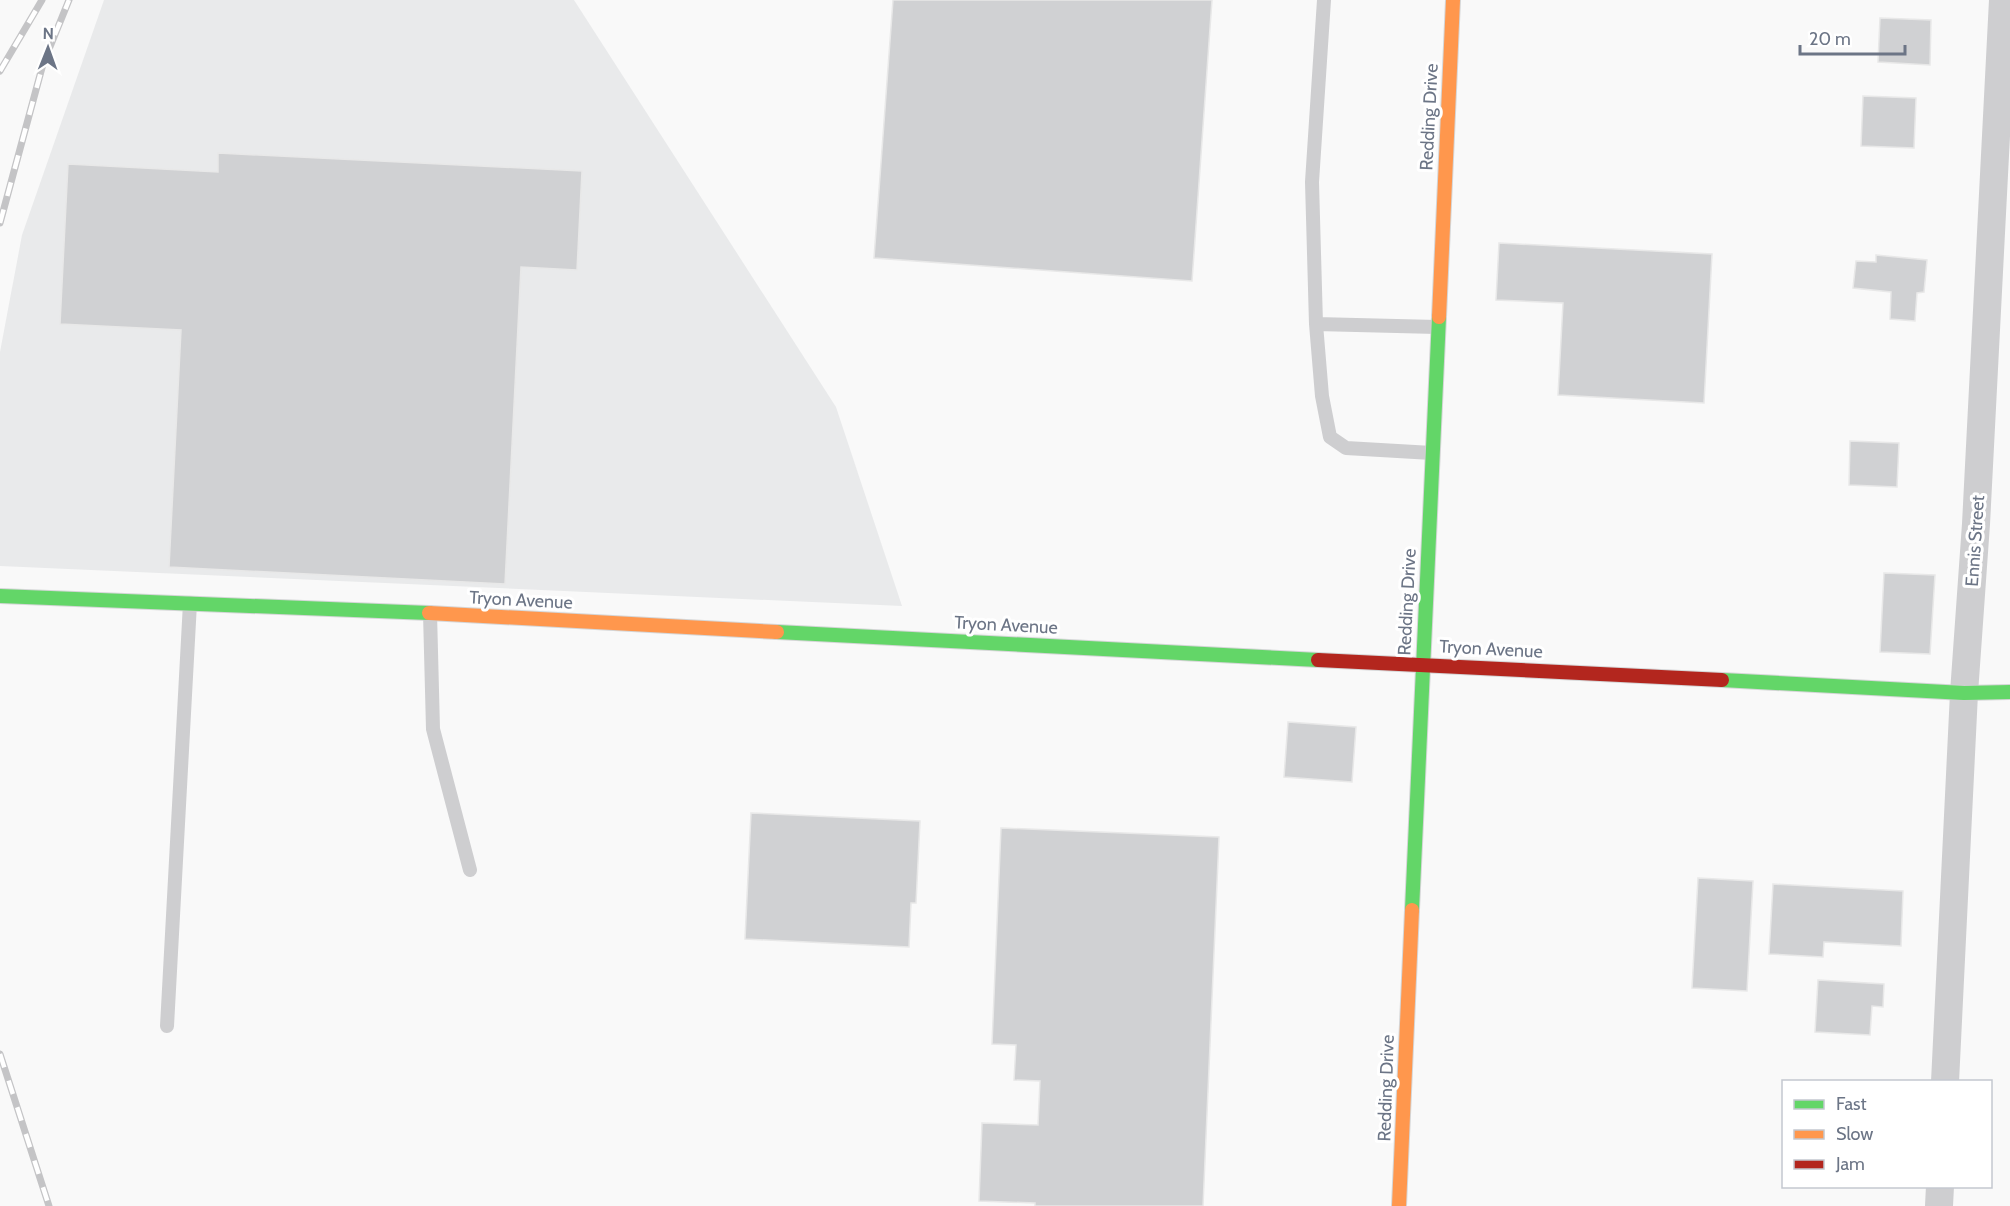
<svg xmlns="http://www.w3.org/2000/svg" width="2010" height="1206" font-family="Cabin,sans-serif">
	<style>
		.built { fill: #e9eaeb }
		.building { fill: #d0d1d3; stroke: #e8e8e8; stroke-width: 1.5 }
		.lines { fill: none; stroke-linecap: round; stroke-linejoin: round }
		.fast-casing { stroke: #d5d6d7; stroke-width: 16 }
		.slow-casing { stroke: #d5d6d7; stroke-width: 16 }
		.jam-casing { stroke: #d5d6d7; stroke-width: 16 }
		.lane { stroke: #ceced0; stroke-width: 14 }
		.street { stroke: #ceced0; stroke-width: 28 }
		.fast { stroke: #63d668; stroke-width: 14 }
		.slow { stroke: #ff974d; stroke-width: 14 }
		.jam { stroke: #b3261e; stroke-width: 14 }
		.rail-casing { stroke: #c4c4c6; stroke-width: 7 }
		.rail { stroke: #fff; stroke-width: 4.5; stroke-dasharray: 14; stroke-linecap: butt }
		.labels { text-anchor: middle; stroke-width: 6; stroke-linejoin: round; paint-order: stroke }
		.street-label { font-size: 18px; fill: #6c7586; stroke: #fff }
	</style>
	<rect width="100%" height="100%" fill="#f9f9f9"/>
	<path class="built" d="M104 0H574L836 407 902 606 0 566V352L22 235Z"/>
	<path class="building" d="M893 0H1212L1192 281 874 258Z
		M1880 18 1931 20 1930 65 1878 62Z
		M1863 96 1916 98 1914 148 1861 146Z
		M218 153 582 171 577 270 521 267 505 584 169 567 181 330 60 324 68 164 218 172Z
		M1499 243 1712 254 1704 403 1558 395 1563 303 1496 300Z
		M1876 255 1927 260 1924 292 1917 293 1915 321 1890 319 1891 292 1853 288 1856 261 1876 262Z
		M1850 441 1899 443 1897 487 1849 485Z
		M1884 573 1935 575 1930 654 1880 652Z
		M1288 722 1356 727 1352 782 1284 777Z
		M751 813 920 821 916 903H911L909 947 745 939Z
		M1001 828 1219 837 1203 1206H1035V1203L979 1201 982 1123 1038 1125 1040 1081 1014 1080 1016 1045 992 1044Z
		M1698 878 1753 881 1747 991 1692 988Z
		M1773 884 1903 891 1901 946 1824 942 1823 957 1769 954Z
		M1818 980 1884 984 1883 1007 1872 1006 1870 1035 1815 1032Z"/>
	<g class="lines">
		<defs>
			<path id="fast" d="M0 596 429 613
				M777 632 1318 660
				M1722 680 1964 693 2010 692
				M1412 910 1439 317"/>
			<path id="slow" d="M1439 317 1453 0
				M429 613 777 632
				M1399 1206 1412 910"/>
			<path id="jam" d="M1318 660 1722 680"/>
		</defs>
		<use href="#fast" class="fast-casing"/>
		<use href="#slow" class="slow-casing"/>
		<use href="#jam" class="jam-casing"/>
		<path class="lane" d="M1324 0 1312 182 1316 324 1437 327
			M1316 324 1322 396 1330 437 1346 448 1432 453
			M430 613 433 729 470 870
			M167 1026 190 603"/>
		<path class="street" d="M1945 1082 1964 693 1976 524 2003 0
			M1939 1206 1940 1186"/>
		<use href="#fast" class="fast"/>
		<use href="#slow" class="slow"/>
		<use href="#jam" class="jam"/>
		<defs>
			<path id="rail" d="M0 71 42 0
				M0 223 43 64 69 0
				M0 1054 49 1206"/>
		</defs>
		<use href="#rail" class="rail-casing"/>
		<use href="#rail" class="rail"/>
	</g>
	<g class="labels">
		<g class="street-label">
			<text transform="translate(1429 117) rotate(-87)" y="6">Redding Drive</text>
			<text transform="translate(1975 541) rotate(-86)" y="6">Ennis Street</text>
			<text transform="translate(521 600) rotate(3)" y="6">Tryon Avenue</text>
			<text transform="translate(1407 602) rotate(-87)" y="6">Redding Drive</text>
			<text transform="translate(1006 625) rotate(3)" y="6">Tryon Avenue</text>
			<text transform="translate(1491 649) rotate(3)" y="6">Tryon Avenue</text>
			<text transform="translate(1386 1088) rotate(-88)" y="6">Redding Drive</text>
		</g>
	</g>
	<rect x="1782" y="1080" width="210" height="108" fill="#ffffff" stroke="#c4c8cf" stroke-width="1.5"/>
	<rect x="1794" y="1100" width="30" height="9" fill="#63d668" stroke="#c4c8cf" stroke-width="1.5"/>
	<text x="1836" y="1110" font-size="18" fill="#6c7586">Fast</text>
	<rect x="1794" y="1130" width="30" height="9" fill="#ff974d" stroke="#c4c8cf" stroke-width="1.5"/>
	<text x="1836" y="1140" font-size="18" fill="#6c7586">Slow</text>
	<rect x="1794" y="1160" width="30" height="9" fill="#b3261e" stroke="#c4c8cf" stroke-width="1.5"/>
	<text x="1836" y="1170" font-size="18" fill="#6c7586">Jam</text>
	<g transform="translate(48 48) rotate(1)" stroke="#ffffff" stroke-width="4.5" paint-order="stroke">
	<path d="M0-4.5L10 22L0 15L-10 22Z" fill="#6c7586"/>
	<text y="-9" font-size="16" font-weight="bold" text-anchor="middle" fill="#6c7586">N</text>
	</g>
	<path d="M1800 45v9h105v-9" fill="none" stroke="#6c7586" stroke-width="3"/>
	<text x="1809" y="45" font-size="18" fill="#6c7586" stroke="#ffffff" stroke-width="4.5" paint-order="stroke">20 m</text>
</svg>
